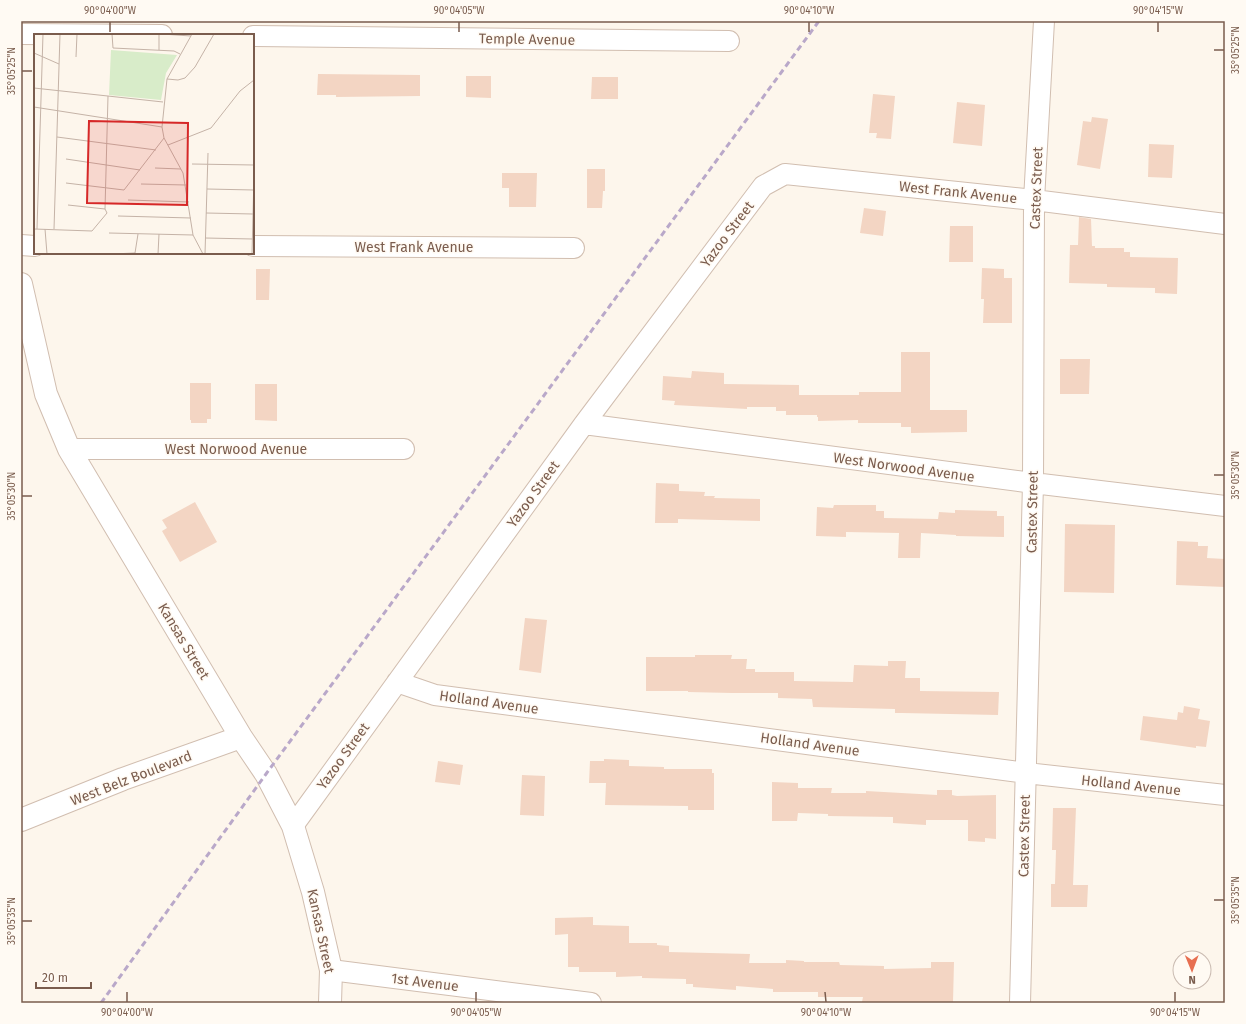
<svg xmlns="http://www.w3.org/2000/svg" width="1246" height="1024" font-family="'Fira Sans',sans-serif">
	<style>
		.building { fill: #f3d5c3 }
		.lines { fill: none; stroke-linecap: round; stroke-linejoin: round }
		.minor-casing { stroke: #d1beb0; stroke-width: 22 }
		.tertiary-casing { stroke: #d1beb0; stroke-width: 24 }
		.minor { stroke: #fff; stroke-width: 20 }
		.tertiary { stroke: #fff; stroke-width: 22 }
		.rail { stroke: #b9a8c9; stroke-width: 3; stroke-dasharray: 6 4; stroke-linecap: butt }
		.ticks { fill: none; stroke: #7a5c4d; stroke-width: 1.5 }
		.labels { text-anchor: middle; stroke-width: 3; stroke-linejoin: round; paint-order: stroke }
		.street-label { font-size: 14px; fill: #7a5c4d; stroke: #fffaf3 }
		.inset-road { fill: none; stroke: #c5b3a7; stroke-width: 1 }
		.view { fill: #d62828; fill-opacity: 0.15; stroke: #d62828; stroke-width: 2 }
		.inset-edge { fill: none; stroke: #7a5c4d; stroke-width: 2 }
		.neatline { fill: none; stroke: #7a5c4d; stroke-width: 1.5 }
		.ticks-label { font-size: 10px; text-anchor: middle; fill: #7a5c4d }
	</style>
	<rect width="100%" height="100%" fill="#fdf6ec"/>
	<path class="building" d="M318 74 420 75V96L336 97V95H317Z
		M466 76H491V98L466 97Z
		M592 77H618V99H591Z
		M873 94 895 96 891 139 876 138 877 133H869Z
		M957 102 985 105 982 146 953 143Z
		M1092 117 1108 119 1100 169 1077 165 1083 121 1091 122Z
		M1149 144 1174 145 1172 178 1148 177Z
		M587 169H605V191H603L602 208H587Z
		M502 173H537L536 207H509V188H502Z
		M864 208 886 211 883 236 860 233Z
		M1079 217 1091 219 1092 246H1095V248H1124V252H1130V257L1178 258 1177 294 1155 293V288L1107 287V284L1069 283 1070 245H1078Z
		M950 226H973V262H949Z
		M982 268 1004 269V278H1012V323H983L984 299H981Z
		M256 269H270L269 300H256Z
		M901 352H930V410H967V432L911 433V427H901V423H858V420L818 421V417H817V415H786V411H776V407H747V409L674 405 675 401 662 400 663 376 691 378 692 371 724 373V384L799 385V395H859V392H901Z
		M1060 359H1090L1089 394H1060Z
		M190 383H211V419H207V423H191V420H190Z
		M255 384H277V421L255 420Z
		M656 483 679 484V491L705 492 704 496H715L714 498 760 499V521L678 519V523H655Z
		M195 502 217 542 180 562 162 531 167 528 162 520Z
		M834 505H876V511H884V518L938 519 939 512 955 513V510L997 511V516H1004V537L956 536V535L921 533 920 558H898L899 533 846 532V537L816 536 817 507 833 508Z
		M1065 524 1115 525 1114 593 1064 592Z
		M1177 541 1198 542V546H1208L1207 558 1225 559V587L1176 585Z
		M525 618 547 620 541 673 519 670Z
		M695 655H732L731 659H747L746 669H755V672H794V681L853 682 854 665 888 666V661H906L905 678H920V691L999 692 998 715 902 713H895V709L813 707 812 699 778 698V693H732L688 692V691H646V657H695Z
		M1184 706 1200 709 1198 719 1210 721 1206 747 1196 746V748L1140 740 1143 716 1177 720 1178 712 1183 713Z
		M604 759 629 760V766L664 767V769H712V773H714V810H688V806L605 805 606 783H589L590 761H604Z
		M438 761 463 765 460 785 435 782Z
		M522 775 545 776 544 816 520 815Z
		M772 782 798 783V788H832L831 793H866V791L937 795V790H952V795L957 796 996 795V839L985 838V842L968 841V820H926V825L893 823V817L828 816V814L798 813 797 821H772Z
		M1053 808H1076L1073 885H1088L1087 907H1051V884H1055L1056 850H1052Z
		M593 917V925L629 926V943H657V945L669 946V952L750 954 749 963H786V960L804 961V962H839L840 965 884 966V969L931 968V962H954L953 1002 900 1003V1002H862L863 997H818V992H773V989L736 986V990L693 987V984H686V979L642 978V976L616 977V972H579V967H568V934L555 935V918Z"/>
	<g class="lines">
		<defs>
			<path id="minor" d="M21 34 162 35
				M253 36 729 41
				M21 245 35 246
				M253 246 574 248
				M584 424 1033 483 1225 506
				M69 449H404
				M397 682 435 695 1026 773 1225 795
				M293 826 584 424 763 186 785 174 1034 200 1225 224
				M331 970 591 1003
				M1020 1003 1033 483 1034 200 1044 21"/>
			<path id="tertiary" d="M21 284 46 394 69 449 241 737 266 774 293 826 313 892 331 970 330 1003
				M21 820 123 779 241 737"/>
		</defs>
		<use href="#minor" class="minor-casing"/>
		<use href="#tertiary" class="tertiary-casing"/>
		<use href="#minor" class="minor"/>
		<use href="#tertiary" class="tertiary"/>
		<path class="rail" d="M101 1003 266 774 819 21"/>
	</g>
	<path class="ticks" d="M110 22V32M459 22V32M809 22V32M1158 22V32M1214 50H1224M22 71H32M1214 475H1224M22 496H32M1214 900H1224M22 921H32M127 992V1002M476 992V1002M825 992 826 1002M1175 992V1002"/>
	<g class="labels">
		<g class="street-label">
			<text transform="translate(527 39) rotate(1)" y="5">Temple Avenue</text>
			<text transform="translate(1036 188) rotate(-88)" y="5">Castex Street</text>
			<text transform="translate(958 192) rotate(6)" y="5">West Frank Avenue</text>
			<text transform="translate(727 234) rotate(-53)" y="5">Yazoo Street</text>
			<text x="414" y="252">West Frank Avenue</text>
			<text x="236" y="454">West Norwood Avenue</text>
			<text transform="translate(904 467) rotate(8)" y="5">West Norwood Avenue</text>
			<text transform="translate(533 494) rotate(-54)" y="5">Yazoo Street</text>
			<text transform="translate(1032 512) rotate(-89)" y="5">Castex Street</text>
			<text transform="translate(184 641) rotate(59)" y="5">Kansas Street</text>
			<text transform="translate(489 702) rotate(8)" y="5">Holland Avenue</text>
			<text transform="translate(810 744) rotate(8)" y="5">Holland Avenue</text>
			<text transform="translate(343 756) rotate(-54)" y="5">Yazoo Street</text>
			<text transform="translate(131 778) rotate(-21)" y="5">West Belz Boulevard</text>
			<text transform="translate(1131 785) rotate(6)" y="5">Holland Avenue</text>
			<text transform="translate(1024 836) rotate(-89)" y="5">Castex Street</text>
			<text transform="translate(321 931) rotate(78)" y="5">Kansas Street</text>
			<text transform="translate(425 982) rotate(7)" y="5">1st Avenue</text>
		</g>
	</g>
	<g transform="translate(34 34)">
		<rect width="220" height="220" fill="#fdf6ec"/>
		<path d="M77 16 143 21 132 39 127 66 75 61Z" fill="#d8ecc9"/>
		<path class="inset-road" d="M78 0 79 14 140 17 146 20M128 0 157 2M158 0 133 45 128 93 130 104 149 139 159 201 169 220M125 16V0M0 19 25 30M42 23 43 0M133 45 144 46 151 44 161 33 180 0M0 54 129 68M0 73 128 93M23 103 122 116M134 111 177 94 206 57 220 46M32 125 106 136M158 130 220 131M121 134 147 135M32 149 90 156 130 104M107 150 152 151M173 155 220 156M94 166 155 168M71 175 74 62M172 179 219 180M84 182 157 184M0 195 58 197 73 179 71 175 34 171M3 195 9 0M11 195 13 220M20 195 26 0M75 199 159 201M171 204 219 205M78 220 101 219 104 200M124 220 125 200M171 220 174 119M218 220 220 141"/>
		<path class="view" d="M55 87 154 89 153 171 53 169Z"/>
		<rect width="220" height="220" class="inset-edge"/>
	</g>
	<rect width="1246" height="1024" fill="none" stroke="#fffaf3" stroke-width="44"/>
	<g transform="translate(1192 970) rotate(179)"><circle r="19" fill="#fffaf3" stroke="#cabbb1"/>
	<path d="M0-3L7 15L0 10L-7 15Z" fill="#e76f51"/>
	<text y="-6" font-size="11" font-weight="bold" text-anchor="middle" fill="#7a5c4d">N</text>
	</g>
	<path d="M36 982v6h55v-6" fill="none" stroke="#7a5c4d" stroke-width="2"/>
	<text x="42" y="982" font-size="12" fill="#7a5c4d" stroke="#fffaf3" stroke-width="3" paint-order="stroke">20 m</text>
	<rect x="22" y="22" width="1202" height="980" class="neatline"/>
	<g class="ticks-label">
		<text x="110" y="14">90°04'00"W</text>
		<text x="459" y="14">90°04'05"W</text>
		<text x="809" y="14">90°04'10"W</text>
		<text x="1158" y="14">90°04'15"W</text>
		<text transform="translate(1235 50) rotate(-90)" y="4">35°05'25"N</text>
		<text transform="translate(11 71) rotate(-90)" y="4">35°05'25"N</text>
		<text transform="translate(1235 475) rotate(-90)" y="4">35°05'30"N</text>
		<text transform="translate(11 496) rotate(-90)" y="4">35°05'30"N</text>
		<text transform="translate(1235 900) rotate(-90)" y="4">35°05'35"N</text>
		<text transform="translate(11 921) rotate(-90)" y="4">35°05'35"N</text>
		<text x="127" y="1016">90°04'00"W</text>
		<text x="476" y="1016">90°04'05"W</text>
		<text x="826" y="1016">90°04'10"W</text>
		<text x="1175" y="1016">90°04'15"W</text>
	</g>
</svg>
